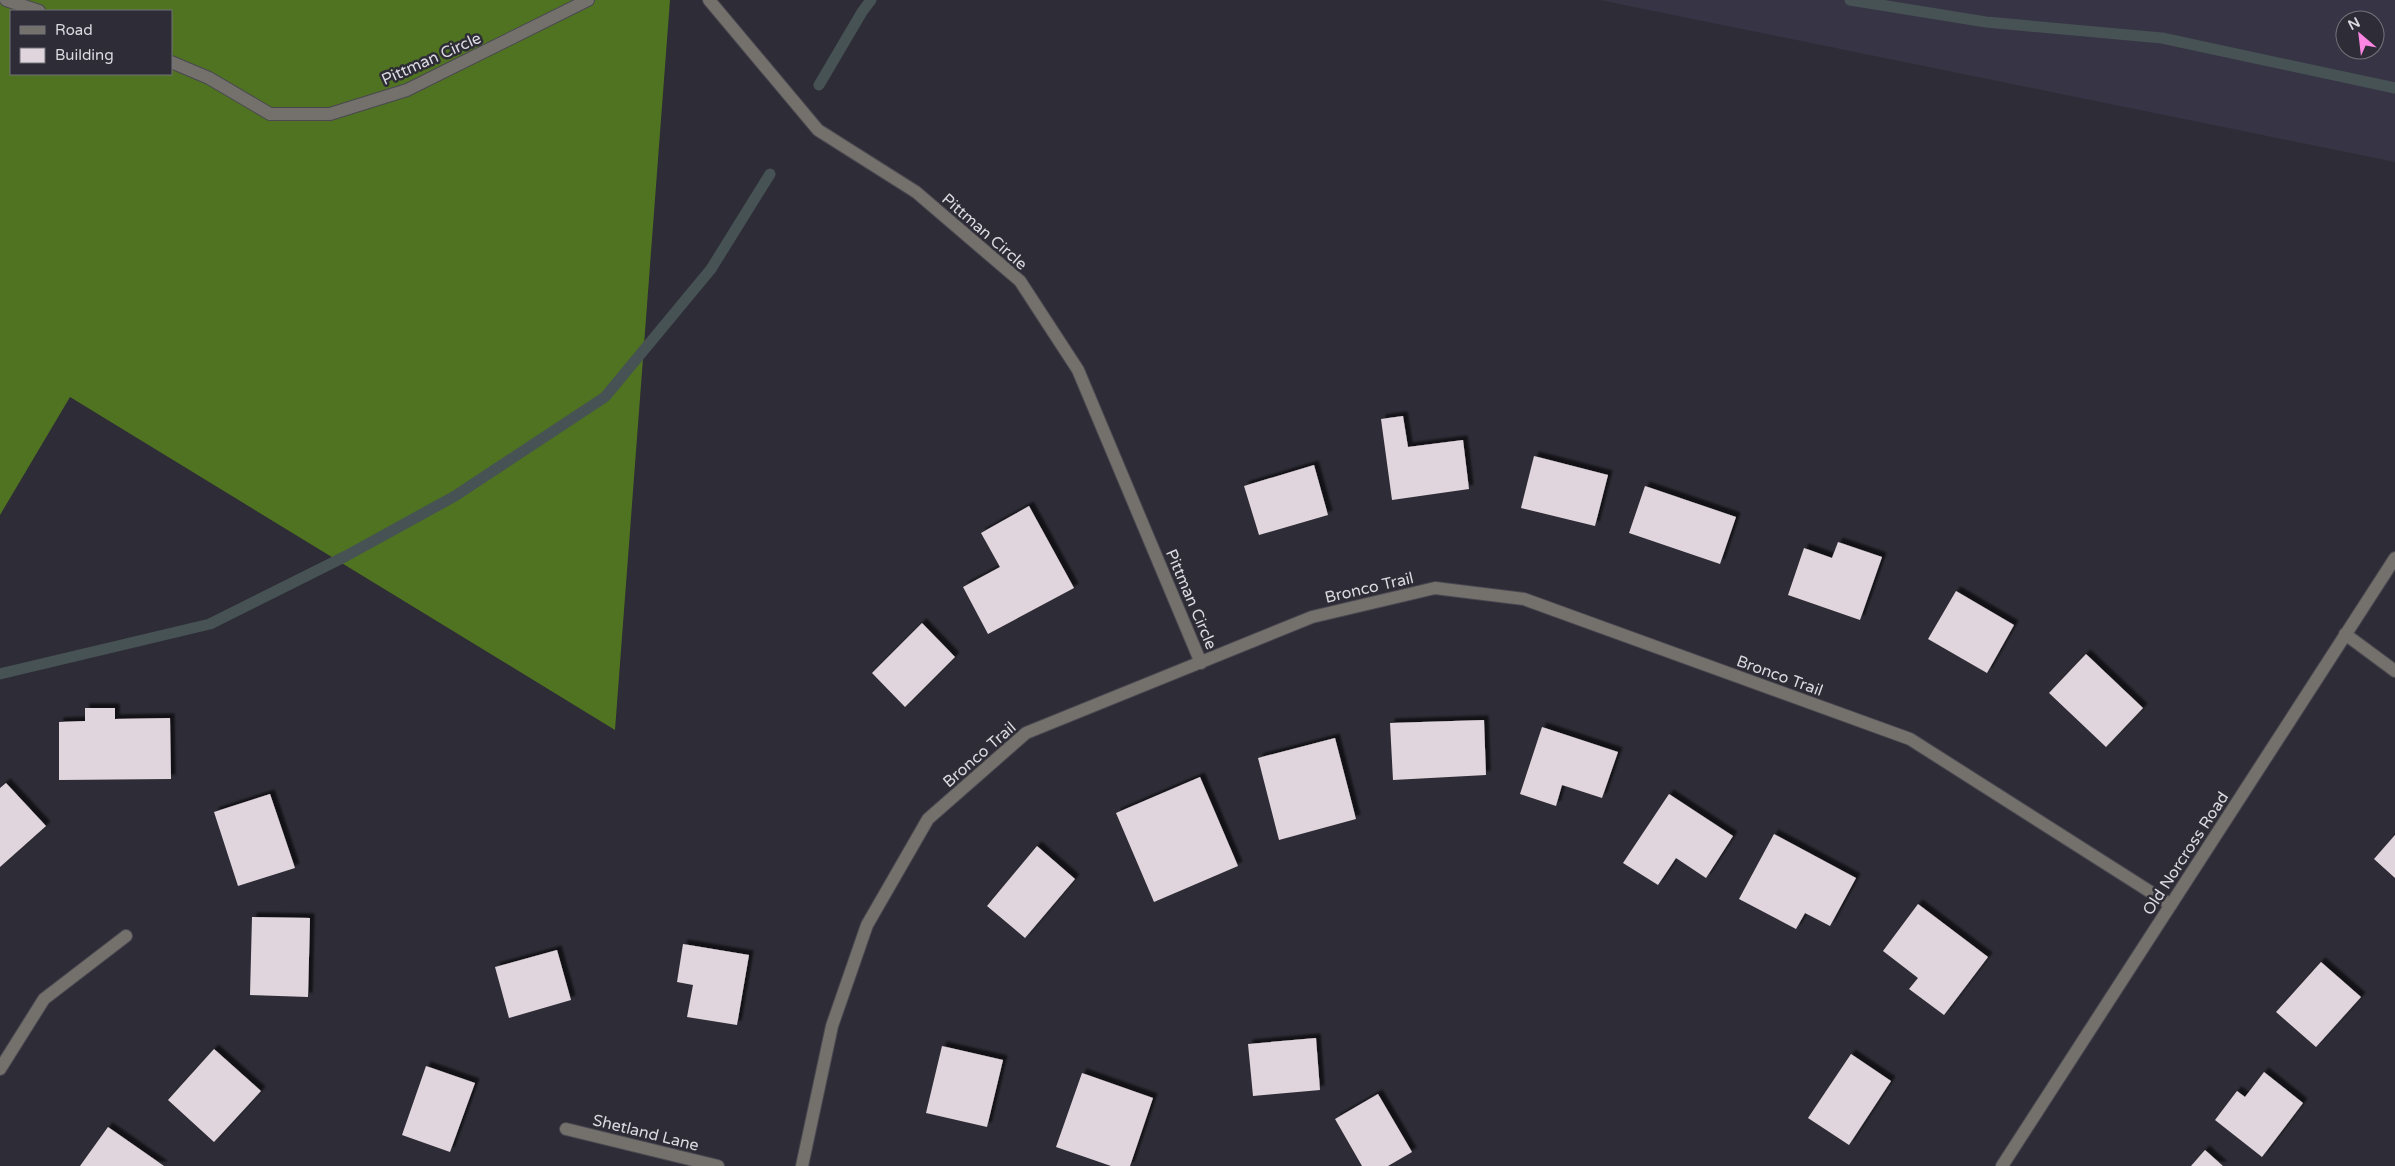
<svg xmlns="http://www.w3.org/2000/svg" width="2395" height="1166" font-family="'Varela Round',sans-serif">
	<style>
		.built { fill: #373545; fill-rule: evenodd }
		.forest { fill: #4f7321; fill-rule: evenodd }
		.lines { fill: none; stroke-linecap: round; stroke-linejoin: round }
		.stream { stroke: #465254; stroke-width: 11 }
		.building { fill: #e1d5dd; filter: url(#shadow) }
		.minor-casing { stroke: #4a4851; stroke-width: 14 }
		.minor { stroke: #74706c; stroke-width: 12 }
		.labels { text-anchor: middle; stroke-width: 5; stroke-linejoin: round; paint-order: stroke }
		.street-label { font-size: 16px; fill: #dbdae1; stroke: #2e2c36 }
	</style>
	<defs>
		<filter id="shadow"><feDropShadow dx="4.5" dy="-4.5" stdDeviation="1" flood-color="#0009"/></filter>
	</defs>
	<rect width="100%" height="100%" fill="#2e2c36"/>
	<path class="built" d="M1600 0H2395V162ZM2345 20H2375V50H2345Z"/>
	<path class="forest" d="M0 0H670L615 730 70 397 0 515ZM11 11H171V74H11Z"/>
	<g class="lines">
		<path class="stream" d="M1850 0 1986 22 2162 38 2395 88
			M819 85 862 12 871 0
			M0 674 210 624 346 556 455 496 605 397 711 269 770 174"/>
	</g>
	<path class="building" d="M1403 416 1408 447 1463 440 1469 489 1392 500 1381 419Z
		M1534 456 1608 475 1595 526 1521 508Z
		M1314 465 1328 515 1259 535 1244 486Z
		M1645 486 1736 517 1720 564 1629 533Z
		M1029 506 1074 588 988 634 963 587 1000 567 981 533Z
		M1838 542 1882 557 1860 620 1788 595 1804 548 1832 558Z
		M1956 591 2014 625 1987 673 1928 639Z
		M922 623 955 657 905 707 872 673Z
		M2086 654 2143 708 2106 747 2049 693Z
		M85 708H115V719L170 718 171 779 59 780V722L85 721Z
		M1484 720 1486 775 1393 780 1390 723Z
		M1542 727 1618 752 1602 798 1562 785 1556 806 1520 794Z
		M1335 738 1356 819 1279 840 1258 758Z
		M1200 777 1238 866 1154 902 1116 813Z
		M6 783 46 826 0 867V788Z
		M270 794 295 868 238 886 214 812Z
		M1669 794 1733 836 1706 878 1676 858 1658 885 1623 863Z
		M1774 834 1856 878 1830 926 1805 913 1796 929 1739 899Z
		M2395 835V878L2374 859Z
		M1037 846 1075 879 1025 938 987 906Z
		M1918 904 1988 957 1944 1015 1909 989 1918 978 1883 951Z
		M252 917 310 918 308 997 250 995Z
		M683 944 749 955 737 1025 687 1017 693 985 677 982Z
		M557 950 571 1000 509 1018 495 967Z
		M2321 962 2361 997 2316 1047 2276 1012Z
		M1316 1038 1320 1090 1253 1096 1248 1044Z
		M942 1046 1003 1060 987 1127 926 1113Z
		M214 1049 261 1091 214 1142 168 1100Z
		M1851 1054 1891 1081 1849 1145 1808 1118Z
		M426 1066 475 1083 450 1152 402 1135Z
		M2264 1072 2303 1103 2262 1157 2215 1120 2237 1091 2245 1097Z
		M1082 1073 1153 1098 1130 1166H1111L1056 1147Z
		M1378 1094 1412 1152 1388 1166H1362L1335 1119Z
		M108 1127 164 1166H80Z
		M2205 1150 2223 1166H2191Z"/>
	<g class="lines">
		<defs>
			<path id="minor" d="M6 0 39 11
				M709 0 818 130 916 192 1020 281 1078 370 1201 663
				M171 62 209 78 270 114H330L407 90 588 0
				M2345 634 2395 671
				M0 1069 44 999 126 936
				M566 1129 718 1166
				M802 1166 832 1026 867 925 928 819 1026 733 1312 617 1435 588 1524 599 1910 739 2171 905
				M2002 1166 2395 558"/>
		</defs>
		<use href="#minor" class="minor-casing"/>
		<use href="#minor" class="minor"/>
	</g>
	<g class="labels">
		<g class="street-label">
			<text transform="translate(431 58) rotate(-24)" y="6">Pittman Circle</text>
			<text transform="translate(985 231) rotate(41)" y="6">Pittman Circle</text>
			<text transform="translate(1369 587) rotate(-13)" y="6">Bronco Trail</text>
			<text transform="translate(1192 599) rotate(67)" y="6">Pittman Circle</text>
			<text transform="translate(1780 675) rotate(20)" y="6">Bronco Trail</text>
			<text transform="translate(979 754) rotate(-41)" y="6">Bronco Trail</text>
			<text transform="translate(2185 853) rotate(-57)" y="6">Old Norcross Road</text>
			<text transform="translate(646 1132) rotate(14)" y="6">Shetland Lane</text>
		</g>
	</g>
	<rect x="10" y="10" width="162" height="65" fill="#2e2c36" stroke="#73727a"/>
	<rect x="20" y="26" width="25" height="8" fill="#74706c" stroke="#73727a"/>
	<text x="55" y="35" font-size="15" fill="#dbdae1">Road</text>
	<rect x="20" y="48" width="25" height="15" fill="#e1d5dd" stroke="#73727a"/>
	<text x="55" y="60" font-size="15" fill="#dbdae1">Building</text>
	<g transform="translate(2360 35) rotate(332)"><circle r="24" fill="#2e2c36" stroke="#73727a"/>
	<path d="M0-4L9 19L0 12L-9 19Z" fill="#fc86e4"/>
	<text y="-8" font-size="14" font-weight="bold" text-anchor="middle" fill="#dbdae1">N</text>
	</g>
</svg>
